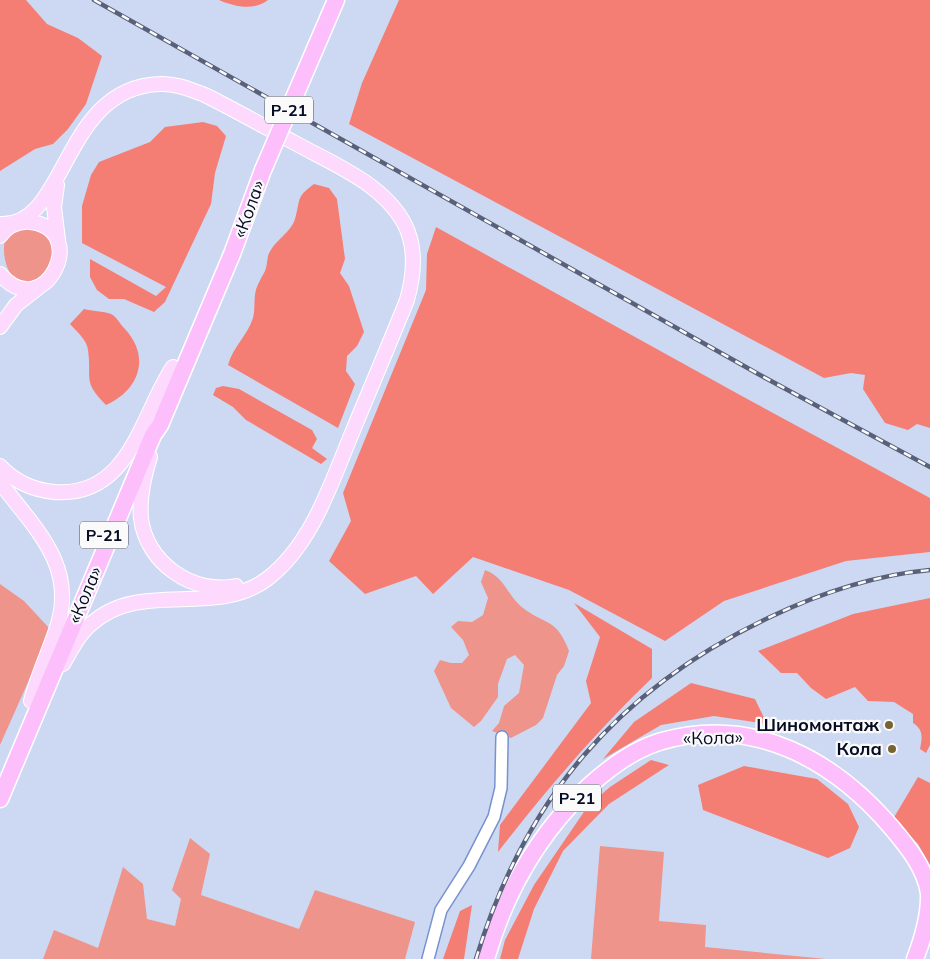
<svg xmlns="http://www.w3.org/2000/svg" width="930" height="959" font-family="Mulish,sans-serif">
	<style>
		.green { fill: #ee948b }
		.forest { fill: #f47e74 }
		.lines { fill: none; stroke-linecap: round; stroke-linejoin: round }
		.minor-casing { stroke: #7892cf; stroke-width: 14 }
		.major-casing { stroke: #fff; stroke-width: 16 }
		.highway-casing { stroke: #fff; stroke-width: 19 }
		.minor { stroke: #fff; stroke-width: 11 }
		.major { stroke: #fdd9fd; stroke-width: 14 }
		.highway { stroke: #fcbffc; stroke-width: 16 }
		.rail-casing { stroke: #586179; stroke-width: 4.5 }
		.rail { stroke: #fafafa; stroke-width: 2.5; stroke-dasharray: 8; stroke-linecap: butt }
		.highway-bridge-casing { stroke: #fff; stroke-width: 19; stroke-linecap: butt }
		.highway-bridge { stroke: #fcbffc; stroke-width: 16 }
		.poi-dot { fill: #786332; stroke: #fafafa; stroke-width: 2 }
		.labels { text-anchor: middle; stroke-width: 4.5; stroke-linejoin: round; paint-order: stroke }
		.shield { fill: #fafafa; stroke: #4e5364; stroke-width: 1 }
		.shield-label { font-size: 16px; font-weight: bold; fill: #050c23 }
		.street-label { font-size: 18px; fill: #050c23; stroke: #fafafa }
		.poi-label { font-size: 18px; font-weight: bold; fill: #050c23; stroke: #fafafa; text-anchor: end }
	</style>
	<rect width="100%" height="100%" fill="#cdd9f3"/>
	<path class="green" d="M24 226 45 233 54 247 48 273C43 276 36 281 30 282 7 287 0 252 6 236 11 232 18 229 24 226Z
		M485 570C506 578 507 596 523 608 546 626 556 617 569 651L564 666 557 675 543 718 536 725 511 738 492 731 499 723 504 706 519 693 524 665 515 655 507 659 498 684V697L481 721 474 727 451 708 434 671 440 660 451 663H462L469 655 463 640 451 627 458 621 472 622 483 615 488 598 481 582Z
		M0 584 24 601 50 629 41 653 0 745Z
		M190 838 210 854 201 895 299 929 315 890 415 922 405 959H43L54 930 98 948 123 867 143 884 147 919 175 926 181 899 172 890Z
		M600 846 664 852 659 921 706 925 705 947 826 959H591Z"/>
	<path class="forest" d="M0 0H26L47 24 78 38 102 56 86 104 68 129 53 144 35 149 0 171Z
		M219 0H268C254 11 235 7 219 0Z
		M399 0H930V428L917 424 908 430 885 423 863 389 865 375 851 373 824 378 349 124 362 83Z
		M203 122 217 126 226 136 215 173 211 204 165 302 154 312 124 299H109L97 290 90 277V259L156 296 166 287 82 243V206L91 175 99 162 150 142 165 127Z
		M314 184 329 188 337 199 345 259 340 273 349 286 364 332 357 346 347 356 346 371 355 384 338 428 228 365C233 347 247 336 253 318 255 311 254 303 255 295 256 286 261 279 265 271 267 266 267 261 268 256 273 241 291 233 295 219 301 199 295 198 314 184Z
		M436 227 740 395 930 498V552L846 561 724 601 665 641 569 590 473 557 433 594 416 576 365 594 329 561 351 521 343 493 426 290 427 254Z
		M84 309C92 311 103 311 111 314 116 316 120 324 124 328 151 356 140 390 106 405 82 381 92 379 88 350 87 340 77 332 70 324Z
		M223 386 239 389 312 430 317 439 312 448 327 459 321 464 246 420 233 407 213 395 216 388Z
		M930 598V745L926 753 920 749C922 738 924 730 913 723V714L894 702 868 701 855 687 826 699 811 688 797 673H781L758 651 853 614Z
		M574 603 652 649V678C594 734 547 789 498 852L500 825 591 703 586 681 600 637Z
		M691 683 755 699 767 724 714 716 661 725 603 759 634 722Z
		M651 760 669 765 609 804 563 851 534 909 518 959H500L505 940 534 885 588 806 610 787Z
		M744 766 817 779 848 804 859 827 850 848 828 858 703 810 698 785Z
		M918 777 930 783V865L918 844 893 819Z
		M472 905 464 959H443L460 911Z"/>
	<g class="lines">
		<defs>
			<path id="minor" d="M428 959 441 910 469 866 494 817 501 788 502 737"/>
			<path id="major" d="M57 185 54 207 58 240
				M0 224C68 228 61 87 160 84 175 83 191 90 205 95 235 110 265 127 295 143 333 164 382 183 404 223 417 247 414 275 407 300 389 345 370 389 352 433 331 483 312 545 267 579 215 618 140 579 91 624 79 634 71 650 63 664
				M0 236C7 227 18 221 30 222 92 229 44 326 0 274
				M0 327 16 305 39 287
				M150 457C144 476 139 498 141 518 146 563 193 595 236 586
				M0 466C15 482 33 490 54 492 130 498 141 415 173 367
				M0 482C32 526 76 563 58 624 50 650 38 674 31 701"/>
			<path id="highway" d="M315 49 336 0
				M0 799 153 435 160 425 232 254 263 170
				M486 959C505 892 538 834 589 786 610 767 634 749 662 741 754 715 834 760 892 828 908 847 925 868 929 893 930 916 923 938 915 959"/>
		</defs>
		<use href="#minor" class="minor-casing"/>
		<use href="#major" class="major-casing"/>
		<use href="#highway" class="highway-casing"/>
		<use href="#minor" class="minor"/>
		<use href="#major" class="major"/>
		<use href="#highway" class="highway"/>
		<defs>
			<path id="rail" d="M94 0 760 375 930 467
				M476 959C524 800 618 689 768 618 818 594 875 575 930 570"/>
		</defs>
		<use href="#rail" class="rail-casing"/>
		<use href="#rail" class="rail"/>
		<defs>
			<path id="highway-bridge" d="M263 170 315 49"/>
		</defs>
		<use href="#highway-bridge" class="highway-bridge-casing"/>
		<use href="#highway-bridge" class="highway-bridge"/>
	</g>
	<g class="poi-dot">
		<circle cx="889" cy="725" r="5"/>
		<circle cx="892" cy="749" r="5"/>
	</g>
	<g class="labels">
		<g class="shield">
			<rect x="265" y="96.5" width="48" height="27" rx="4"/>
			<rect x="80" y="521.5" width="48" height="27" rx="4"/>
			<rect x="553" y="784.5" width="48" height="27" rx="4"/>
		</g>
		<g class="shield-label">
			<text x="289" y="116">Р-21</text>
			<text x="104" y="541">Р-21</text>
			<text x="577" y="804">Р-21</text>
		</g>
		<g class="street-label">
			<text transform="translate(249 209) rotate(-70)" y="6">«Кола»</text>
			<text transform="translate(85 595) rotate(-67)" y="6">«Кола»</text>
			<text transform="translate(713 738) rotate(-1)" y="6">«Кола»</text>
		</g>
		<g class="poi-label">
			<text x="879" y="731">Шиномонтаж</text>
			<text x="882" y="755">Кола</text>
		</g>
	</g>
</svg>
